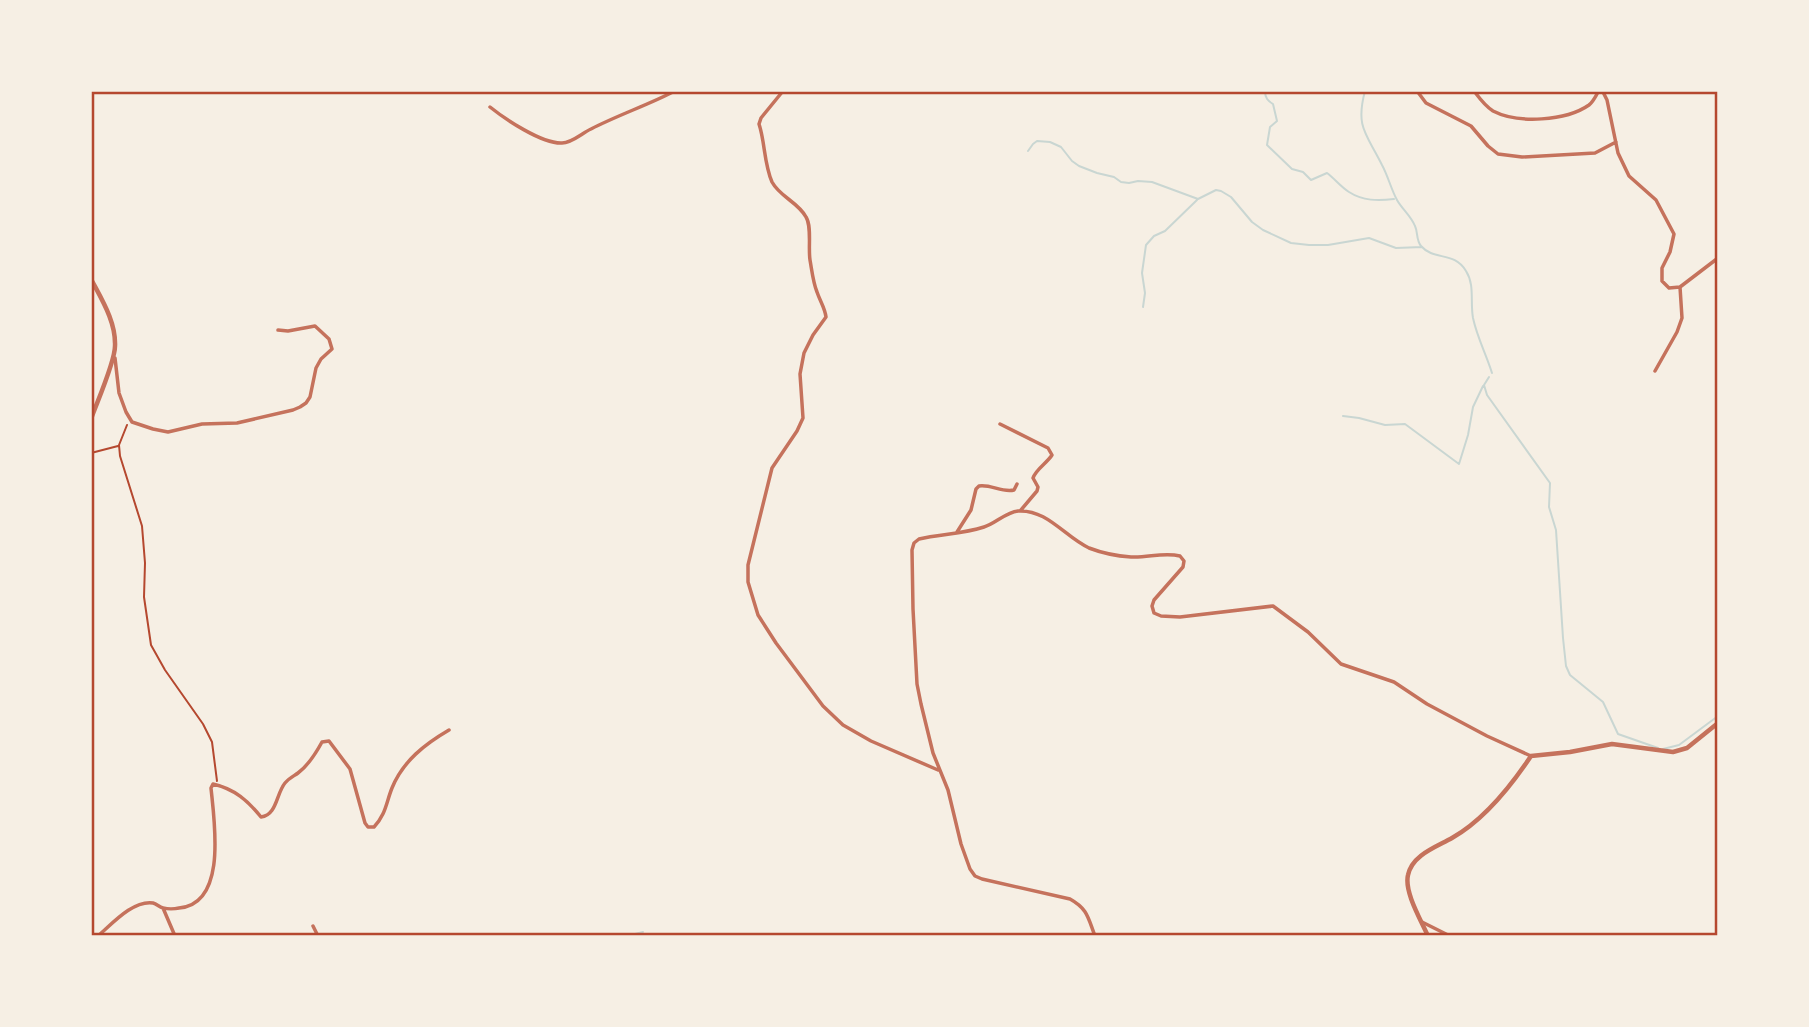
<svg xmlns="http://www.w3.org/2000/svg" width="1809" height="1027" font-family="Ubuntu,sans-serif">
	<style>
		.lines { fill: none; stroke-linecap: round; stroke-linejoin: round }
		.stream { stroke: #c9d6d2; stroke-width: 2 }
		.path { stroke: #b5482f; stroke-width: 2 }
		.minor { stroke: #c5725c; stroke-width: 3.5 }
		.tertiary { stroke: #c5725c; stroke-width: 4.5 }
		.neatline { fill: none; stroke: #b5482f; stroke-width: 2.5 }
	</style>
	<rect width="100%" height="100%" fill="#f6efe4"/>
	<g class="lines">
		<path class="stream" d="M1265 91C1265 98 1268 101 1273 104L1277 121 1270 127 1267 145 1292 169 1303 172 1311 180 1327 173C1335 179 1341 187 1349 192 1363 201 1378 201 1394 199
			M1365 91C1355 128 1367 134 1382 165 1388 176 1391 189 1397 200 1402 209 1411 216 1415 226 1418 232 1416 240 1421 246 1434 261 1454 251 1466 271 1475 285 1470 302 1473 318 1477 337 1486 354 1492 373
			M1028 151 1033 144 1037 141 1050 142 1061 147 1072 161 1079 166 1097 173 1114 177 1121 182 1129 183 1138 181 1152 182 1198 199 1216 190 1221 191 1231 197 1252 222 1263 230 1291 243 1309 245H1328L1369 238 1396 248 1422 247
			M1143 307 1145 293 1142 273 1146 245 1154 236 1165 231 1197 200
			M1489 377 1484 385 1487 395 1550 483 1549 507 1556 530 1563 638 1566 666 1570 675 1603 702 1618 734 1658 748
			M1343 416 1359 418 1385 425 1405 424 1459 464 1468 435 1473 407 1483 386
			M1663 749 1679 745 1718 716
			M627 936 643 932"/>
		<path class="path" d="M127 425 119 445 120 456 142 526 145 563 144 597 151 645 165 670 203 724 212 742 217 781
			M91 453 118 446"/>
		<path class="minor" d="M783 91 761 118 759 124C765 142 764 164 772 182 780 197 798 202 806 217 812 226 808 248 810 260 812 271 813 282 817 292 820 301 825 308 826 317L813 335 804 353 800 374 803 418 797 431 772 468 748 565V582L758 615 776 643 823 706 843 725 871 741 938 770
			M1417 91 1426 103 1471 126 1488 146 1498 154 1522 157 1595 153 1616 142
			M1474 91C1480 99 1485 106 1493 111 1518 124 1566 121 1589 105 1593 102 1596 96 1598 92H1603L1607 100 1618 153 1629 176 1656 200 1674 234 1670 252 1662 268V281L1669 288 1680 287 1718 258
			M490 107C505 119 542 144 562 143 572 143 582 133 591 129 618 115 648 105 675 91
			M115 358 119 393 126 412 132 422 153 429 168 432 202 424 237 423 293 410 300 407 306 403 310 397 316 368 321 359 332 349 329 339 315 326 288 331 278 330
			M1655 371 1677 332 1682 318 1680 287
			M1000 424 1048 448 1052 455C1047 463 1036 469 1033 478L1038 487 1037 491 1021 510
			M957 532 971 510 976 489 979 486C991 484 1002 493 1014 490L1017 484
			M163 908 175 936
			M1422 922 1450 936
			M313 926 318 936
			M98 936C112 924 133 900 153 903 157 904 159 907 163 908 167 909 175 909 179 908 228 904 214 820 211 788L213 784C235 789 248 801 261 817 277 815 276 794 285 783 289 778 294 776 298 773 309 765 316 753 322 742L329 741 350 769 365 823 368 827H374C386 814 386 803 392 788 403 761 425 744 449 730
			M1095 936C1088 918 1088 909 1070 899L982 879 975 876 970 869 961 844 948 790 933 753 921 704 917 684 913 609 912 550 914 543 919 539C940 534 963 534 984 527 995 524 1006 512 1018 511 1047 509 1065 537 1089 548 1102 553 1117 556 1131 557 1148 558 1163 552 1180 556L1184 561 1183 567 1154 600 1152 606 1154 613 1161 616 1180 617 1273 606 1308 632 1341 664 1394 682 1427 704 1487 736 1531 756"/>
		<path class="tertiary" d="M91 279C102 300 116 322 115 346 115 362 97 402 91 419
			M1428 936C1421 920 1404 892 1408 875 1412 855 1436 847 1452 838 1484 820 1511 786 1531 756L1570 752 1612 744 1673 752 1687 748 1718 723"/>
	</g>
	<rect width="1809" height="1027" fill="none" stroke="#f6efe4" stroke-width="186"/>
	<rect x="93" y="93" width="1623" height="841" class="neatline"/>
</svg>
